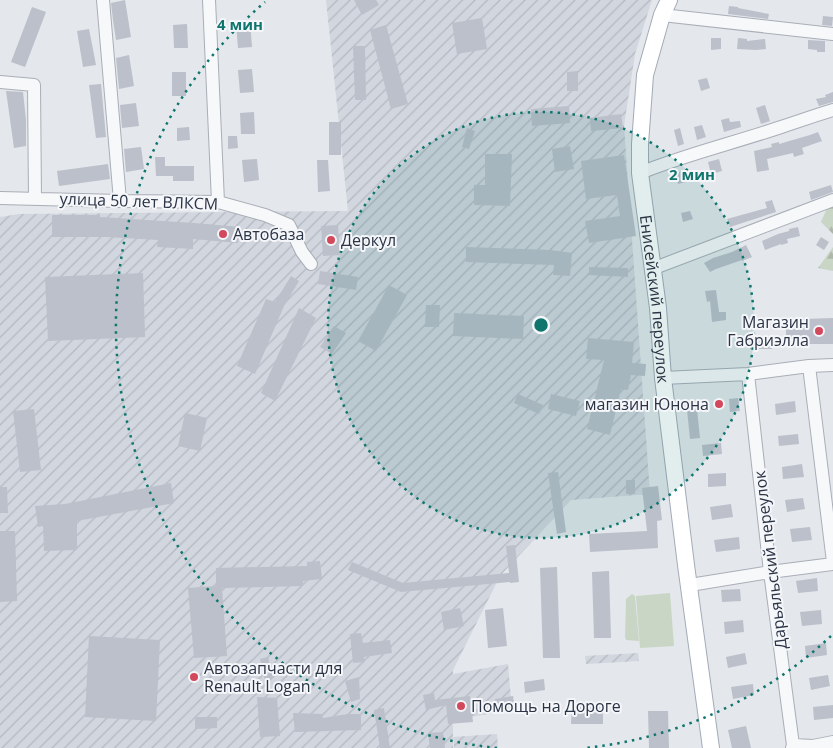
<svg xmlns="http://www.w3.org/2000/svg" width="833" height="748" font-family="'Open Sans',sans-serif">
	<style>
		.industrial { fill: url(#industrial-furrows) }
		.grass { fill: #c9d6c5 }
		.forest { fill: url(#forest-firs) }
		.building { fill: #bbc0ca }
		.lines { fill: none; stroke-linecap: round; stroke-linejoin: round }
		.minor-casing { stroke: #a9aeb7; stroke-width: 14 }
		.major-casing { stroke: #a3abb8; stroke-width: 18 }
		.minor { stroke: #f7f8fa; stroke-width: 12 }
		.major { stroke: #fff; stroke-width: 16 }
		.ring { fill: none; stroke: #0f766e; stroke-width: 2.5; stroke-dasharray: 2.5 5 }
		.poi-dot { fill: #d1495b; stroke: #f4f6f9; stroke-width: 2 }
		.labels { text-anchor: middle; stroke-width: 4; stroke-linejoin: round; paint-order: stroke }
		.street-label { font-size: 16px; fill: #2b3445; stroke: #f4f6f9 }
		.poi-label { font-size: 16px; fill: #2b3445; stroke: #f4f6f9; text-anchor: start }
		.centre { fill: #0f766e; stroke: #f4f6f9; stroke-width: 2.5 }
		.ring-label { font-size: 15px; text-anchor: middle; font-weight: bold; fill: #0f766e; stroke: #f4f6f9; stroke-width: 4; stroke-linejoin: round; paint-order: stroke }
	</style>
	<defs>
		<pattern id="industrial-furrows" width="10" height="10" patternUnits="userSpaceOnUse" patternTransform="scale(1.25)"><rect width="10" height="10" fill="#d2d6de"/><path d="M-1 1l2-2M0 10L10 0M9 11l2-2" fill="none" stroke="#b4b8c0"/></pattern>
		<pattern id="forest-firs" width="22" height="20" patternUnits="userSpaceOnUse" patternTransform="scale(1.25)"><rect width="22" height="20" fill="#c9d6c5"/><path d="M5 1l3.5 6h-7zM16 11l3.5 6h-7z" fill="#adb8ab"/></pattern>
	</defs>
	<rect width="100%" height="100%" fill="#e4e7ec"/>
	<path class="industrial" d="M326 0H652L635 54 624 126 650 494 571 500 500 576 453 670V674L508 664 512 710 453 720V737L497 734 498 748H454L453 737V748H0V217L19 214 348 211Z
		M638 653 639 661 586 664 585 656Z"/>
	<path class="grass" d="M670 593 674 646 640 648 636 596Z
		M632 594 635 596 639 641 626 640 625 637 626 599Z"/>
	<path class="forest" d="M833 202V234L821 222 827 208Z
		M833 247V271L818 268Z"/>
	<path class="building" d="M125 0 131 37 116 40 113 20 111 3Z
		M354 0H376L379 5 362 15Z
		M729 6 738 7V8L769 14 768 19 728 14Z
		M32 7 46 12 25 67 11 62Z
		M823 16 833 17 832 26 822 25Z
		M482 18 487 49 457 54 452 23Z
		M250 22 252 47 238 48 236 23Z
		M187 24 188 48H174L173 25Z
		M386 25 408 104 391 109 370 30Z
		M89 29 96 65 83 67 77 31Z
		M711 38H721V49L711 50Z
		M738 38 747 39V41L765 39 766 49 756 50 737 49Z
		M808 40 825 41V52H817V50L808 49Z
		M353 46H365L366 100H355Z
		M129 55 134 86 119 89 116 58Z
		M252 69 254 92 240 93 238 70Z
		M578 71V91H567V72Z
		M172 72H186V96H172Z
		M707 78 710 88 701 91 698 80Z
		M101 84 106 137 96 138 89 85Z
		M6 91 23 92 26 120V146L14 148Z
		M833 92V102L819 106 816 99 826 97 825 95Z
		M136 103 139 126 122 128 120 105Z
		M765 105 770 121 761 124 756 108Z
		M569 106 570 123 532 126 531 109Z
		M254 112 255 134H241L240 113Z
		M621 114 623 128 591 131 590 118Z
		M729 118 730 122 740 121 741 127 724 132 721 120Z
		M329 122H341V155H329Z
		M702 125 706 137 697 140 694 127Z
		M189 127 190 140 177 141V128Z
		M467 128 475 131 469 149 462 147Z
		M680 128 684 144 678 146 674 130Z
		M818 132 822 141 802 148 804 154 794 157 793 153 767 159 769 170 757 172 754 151 772 147 771 144 779 142V144L810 135Z
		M228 136H237L238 148 228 149Z
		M570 146 574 169 555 172 552 149Z
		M141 147 144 169 126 172 124 149Z
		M485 154H512L510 206 474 205V185H485Z
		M624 155 636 236 589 243 585 221 620 216 617 195 586 199 581 161Z
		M155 157H165V166H194V181H173V176H156Z
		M257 159 259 180 244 182 242 160Z
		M719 159 722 171 711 174 708 162Z
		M317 160H328L330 191 318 192Z
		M108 164 110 179 59 186 57 171Z
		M686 170 689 181 678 184 675 173Z
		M831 185 833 192 811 200 809 192Z
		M772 200 776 212 730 227 727 219 767 208 765 202Z
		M690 211 693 219 683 222 681 213Z
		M52 215H100V217L194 223 240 227 238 243 193 239V249L157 247 158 240 106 237H52Z
		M338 225 340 255 323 256 321 226Z
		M798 227 800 236 787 239 788 243 781 245V244L765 250 762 241 778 234 789 231V229Z
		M821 237 829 242 824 250 816 245Z
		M746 245 752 257 742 261V260L716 269 710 272 704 263 713 258 732 252Z
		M466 247 551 250 572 253 570 276 553 275 554 265 466 262Z
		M589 267 628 268V277L589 275Z
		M320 271 358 277 356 290 318 284Z
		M143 273 145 337 48 341 45 277Z
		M291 276 299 281 284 306 255 374 237 366 266 299 275 302Z
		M389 285 407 295 376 351 358 341Z
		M716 290 719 312H726V320L712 322 710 301 707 302 705 291Z
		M426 305H440L439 327H425Z
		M299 308 316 318 275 401 261 393Z
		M454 313 524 316 523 339 453 336Z
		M833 318V344H804V338L786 339V329L804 328V319Z
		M334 326 346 333 332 354 320 347Z
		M588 338 634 342 632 363 646 364 645 376 631 375 628 390 621 389 610 435 587 429 604 360 586 359Z
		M750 338H763V339L771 338 772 349H750Z
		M518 394 543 405 539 414 514 403Z
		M551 394 580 401 576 416 548 409Z
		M738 398 740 411 730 412 729 399Z
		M795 401 796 412 776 415 775 404Z
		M34 409 41 470 20 472 13 411Z
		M697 409 700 438 690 439 687 410Z
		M185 413 207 418 200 451 178 446Z
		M798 434 799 444 779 446 778 436Z
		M721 443 722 454 703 456 702 445Z
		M802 464 804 477 783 479 782 467Z
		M558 472 566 532 557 534 548 473Z
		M726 473V486L708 487V474Z
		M626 480H635V494H626Z
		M171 483 174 503 77 521V550L44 551 43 526 38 527 35 506 65 504Z
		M658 486 662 520 657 521 658 548 590 552 589 534 647 531 642 488Z
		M0 487H7L8 513H0Z
		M803 498 805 509 787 512 785 500Z
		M731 504 733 517 712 520 710 507Z
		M810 527 812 540 792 542 790 529Z
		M0 531H15L17 601 0 602Z
		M739 537 740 549 716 552 714 540Z
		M515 545 519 582 510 583V582L401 592 348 570 352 562 403 583 509 573 506 546Z
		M320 561 322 579 303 581V586L222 588 227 656 194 658 188 588 216 586V568L307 566V562Z
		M557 567 560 658H543L540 568Z
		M609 571 611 638H594L592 572Z
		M817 578 818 591 798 593 796 581Z
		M740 589 741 601 722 602 721 590Z
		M460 608 464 626 444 630 441 612Z
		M503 608 507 646 488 648 485 610Z
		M821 610 822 624 802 626 800 612Z
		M743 620 744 632 725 634 724 622Z
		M361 633 363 643 390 640 392 653 364 657 365 662 353 663 350 634Z
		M89 636 160 640 156 721 85 717Z
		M826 643 827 655 806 658 805 646Z
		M745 653 747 664 728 668 726 657Z
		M268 657 273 678 265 680 260 659Z
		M828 675 830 686 811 690 809 678Z
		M359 677 360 699 351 702 345 681Z
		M544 679 545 690 525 693 524 682Z
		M753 684 754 695 733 699 731 687Z
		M434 693 435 700 470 696 473 722 448 724 446 705 426 710 423 695Z
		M513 696 514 703 496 706 495 699Z
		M257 697 277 698 280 736 260 737Z
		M833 705V718L814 720 813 707Z
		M572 707H603V724H571Z
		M384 708 390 748H380L374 710Z
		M648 711H668L669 748H649Z
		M293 713 322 714 323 718 348 714H361V730L295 732Z
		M195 717H217V728L195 729Z
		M746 726 751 748H732L728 730Z
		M443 732 445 748H430L428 733Z"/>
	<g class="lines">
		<defs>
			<path id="minor" d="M103 0 120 201
				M209 0 218 202
				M662 15 833 34
				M0 82 34 85 35 199
				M640 173C684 155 730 144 775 129 794 123 813 116 833 110
				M0 198 120 201 218 202 265 215 289 225 302 252 311 264
				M652 269 833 200
				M809 366 833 562
				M748 374 770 572 793 745
				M663 378 748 374 809 366 833 365
				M690 585 770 572 833 564
				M792 748 793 745 813 746 833 742"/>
			<g id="major">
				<path id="s1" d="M669 0 662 15 645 75 640 144V173L658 308 663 378 686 565 711 748"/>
			</g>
		</defs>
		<use href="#minor" class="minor-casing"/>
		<use href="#major" class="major-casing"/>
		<use href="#minor" class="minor"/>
		<use href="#major" class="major"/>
	</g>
	<circle cx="541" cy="325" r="213" fill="#0f766e" fill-opacity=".12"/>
	<g class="ring">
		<circle cx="541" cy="325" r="213"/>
		<path d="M831 636A425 425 0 0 1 585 748M497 748A425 425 0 0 1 265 2"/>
	</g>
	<g class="poi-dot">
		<circle cx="223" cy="234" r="5"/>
		<circle cx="331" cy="240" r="5"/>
		<circle cx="819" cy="331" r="5"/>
		<circle cx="719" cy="404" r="5"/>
		<circle cx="194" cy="677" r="5"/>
		<circle cx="461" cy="706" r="5"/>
	</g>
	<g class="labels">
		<g class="street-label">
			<text transform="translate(139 201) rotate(2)" y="6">улица 50 лет ВЛКСМ</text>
			<text dy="6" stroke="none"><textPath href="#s1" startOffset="304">Енисейский переулок</textPath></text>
			<text transform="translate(770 560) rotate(-97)" y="6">Дарьяльский переулок</text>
		</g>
		<g class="poi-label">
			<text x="233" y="240">Автобаза</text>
			<text x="341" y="246">Деркул</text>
			<text x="809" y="328" text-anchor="end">Магазин<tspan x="809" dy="18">Габриэлла</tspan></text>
			<text x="709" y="410" text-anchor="end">магазин Юнона</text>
			<text x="204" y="674">Автозапчасти для<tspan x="204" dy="18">Renault Logan</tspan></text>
			<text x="471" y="712">Помощь на Дороге</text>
		</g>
	</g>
	<circle cx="541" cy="325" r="8" class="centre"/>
	<g class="ring-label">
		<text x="240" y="30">4 мин</text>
		<text x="692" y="180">2 мин</text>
	</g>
</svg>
